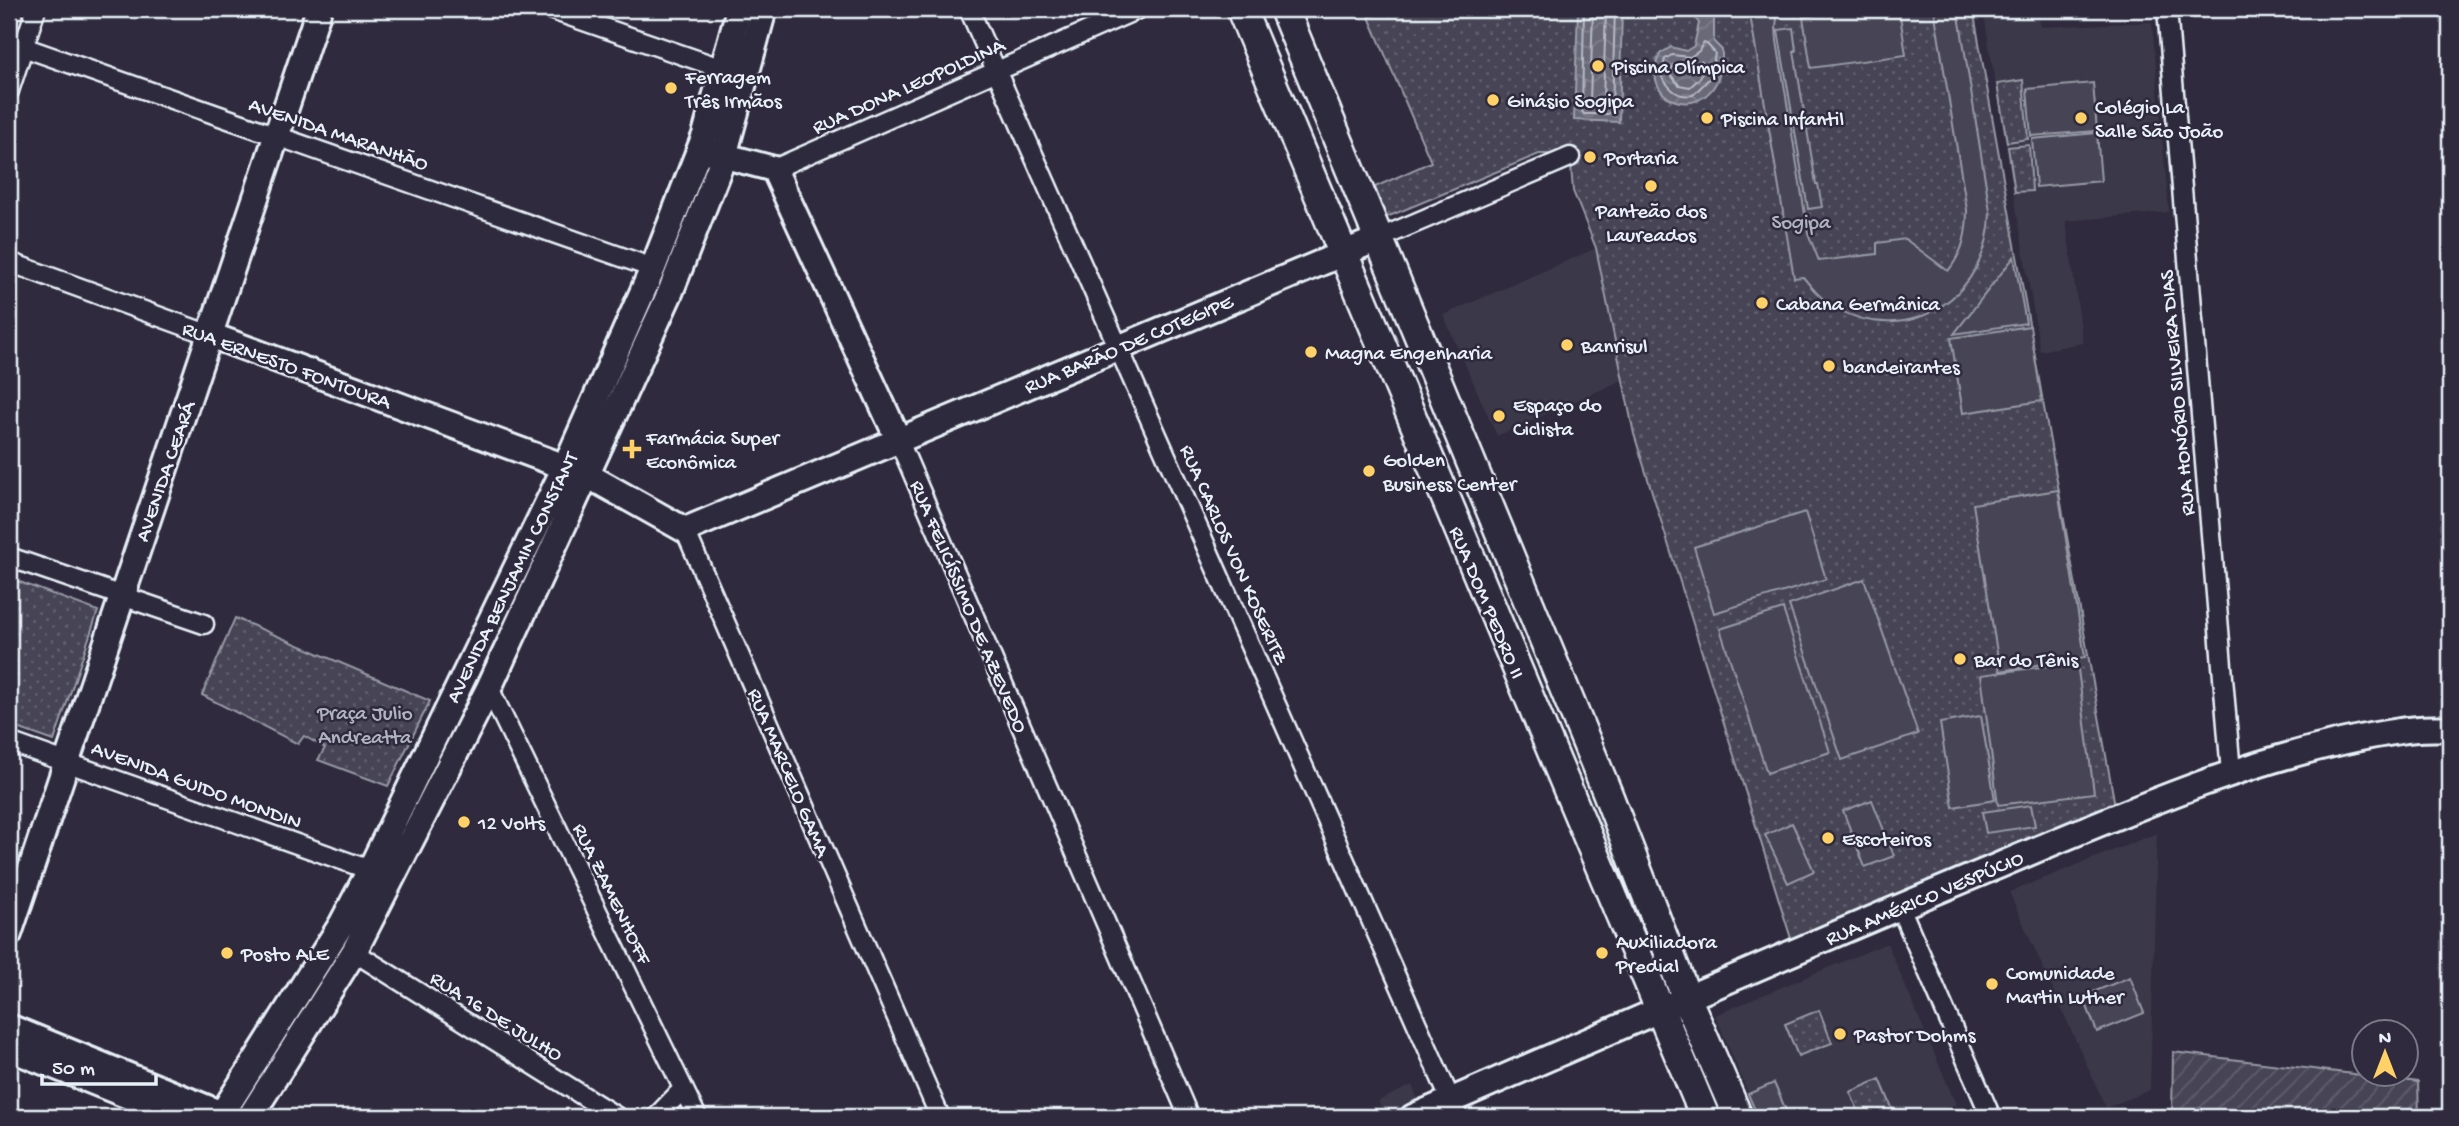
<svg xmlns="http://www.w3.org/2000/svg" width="2459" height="1126" font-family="'Gochi Hand',sans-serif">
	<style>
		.built { fill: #3b3749 }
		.grass { fill: url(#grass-dots); stroke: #979aa6; stroke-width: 2 }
		.garden { fill: url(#garden-furrows); stroke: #979aa6; stroke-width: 2 }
		.pitch { fill: #464455; stroke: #979aa6; stroke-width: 2 }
		.water { fill: url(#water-waves); stroke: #9c9fab; stroke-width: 2 }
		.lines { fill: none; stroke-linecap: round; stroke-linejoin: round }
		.shore { stroke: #b5bbc5; stroke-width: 2 }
		.street-casing { stroke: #e8f1f8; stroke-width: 23 }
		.secondary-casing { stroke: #e8f1f8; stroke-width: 30 }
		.primary-casing { stroke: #e8f1f8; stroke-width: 33 }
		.street { stroke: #2f2a3d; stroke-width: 18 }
		.secondary { stroke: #2f2a3d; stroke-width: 24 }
		.primary { stroke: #2f2a3d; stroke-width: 28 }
		.poi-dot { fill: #ffd166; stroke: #2f2a3d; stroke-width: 2.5 }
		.labels { text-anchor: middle; stroke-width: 5; stroke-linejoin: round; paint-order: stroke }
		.poi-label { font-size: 21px; fill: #e8f1f8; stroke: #2f2a3d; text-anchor: start }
		.street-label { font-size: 21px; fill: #e8f1f8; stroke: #2f2a3d }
		.park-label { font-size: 21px; fill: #afb4bf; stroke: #2f2a3d }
	</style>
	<defs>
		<pattern id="grass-dots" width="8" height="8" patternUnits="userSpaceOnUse" patternTransform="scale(1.75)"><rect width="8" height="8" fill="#464455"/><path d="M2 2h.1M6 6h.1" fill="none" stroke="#615f6e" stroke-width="1.8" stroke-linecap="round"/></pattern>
		<pattern id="garden-furrows" width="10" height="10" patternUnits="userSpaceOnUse" patternTransform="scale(1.75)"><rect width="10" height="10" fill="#464455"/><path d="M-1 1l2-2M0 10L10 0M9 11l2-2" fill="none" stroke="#615f6e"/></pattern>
		<pattern id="water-waves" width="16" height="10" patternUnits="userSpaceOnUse" patternTransform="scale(1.75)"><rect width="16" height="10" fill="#696978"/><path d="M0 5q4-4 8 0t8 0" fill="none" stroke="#7e7f8c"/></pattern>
	</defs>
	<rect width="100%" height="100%" fill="#2f2a3d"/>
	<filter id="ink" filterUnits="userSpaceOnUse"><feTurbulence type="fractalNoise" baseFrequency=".0143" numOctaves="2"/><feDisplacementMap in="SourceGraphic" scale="14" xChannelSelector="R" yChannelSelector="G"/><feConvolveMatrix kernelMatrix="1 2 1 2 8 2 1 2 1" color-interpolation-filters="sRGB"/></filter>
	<g filter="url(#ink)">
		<path class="built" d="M1983 9H2039L2040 27 2152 22 2169 212 2066 221 2083 343 2040 351Z
			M1596 248 1623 380 1497 436 1443 315Z
			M2157 833 2150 1090 2106 1108 2009 892Z
			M1887 943 1956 1104 1924 1117H1758L1715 1015Z
			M1412 1085 1420 1104 1385 1117 1378 1101Z"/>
		<path class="grass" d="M1388 9H1973L2115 806 1792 942 1634 434 1596 248 1573 191 1570 154H1539L1387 217 1375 187 1431 162 1369 17Z
			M2023 80 2028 139 2007 142 1997 84Z
			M2029 145 2032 191 2015 192 2008 147Z
			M9 578 98 611 54 741 9 725Z
			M235 618 430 701 388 786 318 760 325 748 304 736 298 744 202 695Z
			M1819 1010 1832 1043 1798 1056 1785 1024Z
			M1880 1079 1896 1117H1861L1850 1092Z"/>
		<path class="garden" d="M2173 1052 2418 1082 2419 1117H2172Z"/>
		<path class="pitch" d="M1749 9H1778L1776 27 1777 41 1808 233 1819 261 1877 254V243L1905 239 1948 271C1963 253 1967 233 1967 210L1934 9H1958L1990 211C1990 294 1910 351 1834 307 1821 299 1812 288 1803 277L1794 278Z
			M1862 9H1899L1906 55 1811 68 1803 17Z
			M1793 28 1796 51H1794L1816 184H1818L1822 207 1808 209 1778 30Z
			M2093 83 2097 131 2031 136 2027 89Z
			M2097 133 2101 181 2036 187 2032 139Z
			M2014 257 2026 323 1954 334Z
			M2030 326 2042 401 1963 413 1951 338Z
			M2058 490 2085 657 2000 671 1973 504Z
			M1805 512 1826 579 1714 613 1694 547Z
			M1864 579 1918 734 1842 760 1789 605Z
			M1783 609 1830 752 1767 773 1720 629Z
			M2077 662 2094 793 1998 805 1981 675Z
			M1981 716 1995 800 1953 807 1940 723Z
			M1872 800 1894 856 1865 867 1843 811Z
			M2031 805 2035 826 1986 833 1982 812Z
			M1792 823 1814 871 1788 883 1765 835Z
			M2130 977 2144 1013 2097 1032 2083 996Z
			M1774 1083 1789 1117H1758L1748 1094Z"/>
		<path class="water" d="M1578 9 1622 11 1619 122 1574 120Z
			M1688 9H1716L1714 11V42L1722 50C1725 129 1634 109 1660 54L1671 47 1686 51 1694 46 1699 23Z"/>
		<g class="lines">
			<path class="shore" d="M1584 9 1582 111 1584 114H1608L1612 111 1615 9
				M1593 9 1590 102 1593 105H1600L1603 102 1606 9
				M1703 43 1707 44 1715 53 1711 77 1693 95C1677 98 1670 89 1661 76L1665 59 1672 55 1690 57 1699 51Z
				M1701 61 1705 64 1700 78 1690 87 1679 85 1670 74 1673 65 1689 67Z"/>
			<defs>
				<path id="street" d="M549 9 723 69
					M969 9 1458 1117
					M2167 9 2231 773
					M9 42 653 268
					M9 91 36 9
					M774 169 1138 9
					M1380 238 1570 157
					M9 262 210 335
					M898 439 1189 1117
					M685 530 940 1117
					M9 557 204 624
					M489 688 697 1117
					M9 742 370 870
					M1900 907 1991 1117
					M354 952 617 1117
					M656 1117 683 1089"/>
				<path id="secondary" d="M710 152 774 169 898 439
					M210 335 587 475 685 530 1380 238
					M9 934 319 9
					M9 1027 222 1114
					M9 1048 181 1117
					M220 1117 341 925 370 870 565 467 653 268 705 135 739 9
					M250 1117 354 952 489 688 670 293 724 156 764 9
					M1413 1117C1604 1034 1795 950 1988 870 2117 816 2261 751 2400 731 2416 728 2434 729 2450 728"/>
				<path id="primary" d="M1241 9 1705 1117
					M1284 9 1607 792 1687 999 1738 1117"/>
			</defs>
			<use href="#street" class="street-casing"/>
			<use href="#secondary" class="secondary-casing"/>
			<use href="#primary" class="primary-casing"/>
			<use href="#street" class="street"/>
			<use href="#secondary" class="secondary"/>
			<use href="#primary" class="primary"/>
		</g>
	</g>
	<g class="poi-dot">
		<circle cx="1598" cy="66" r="7"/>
		<circle cx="671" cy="88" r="7"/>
		<circle cx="1493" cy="100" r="7"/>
		<circle cx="1707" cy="118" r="7"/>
		<circle cx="2081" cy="118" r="7"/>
		<circle cx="1590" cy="157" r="7"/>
		<circle cx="1651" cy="186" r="7"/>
		<circle cx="1762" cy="303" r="7"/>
		<circle cx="1567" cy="345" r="7"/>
		<circle cx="1311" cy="352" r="7"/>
		<circle cx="1829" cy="366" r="7"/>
		<circle cx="1499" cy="416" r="7"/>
		<path d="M628.5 438.5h7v7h7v7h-7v7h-7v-7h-7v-7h7z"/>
		<circle cx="1369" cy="471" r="7"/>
		<circle cx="1960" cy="659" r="7"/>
		<circle cx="464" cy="822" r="7"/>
		<circle cx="1828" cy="838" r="7"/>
		<circle cx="227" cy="953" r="7"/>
		<circle cx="1602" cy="953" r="7"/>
		<circle cx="1992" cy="984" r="7"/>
		<circle cx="1840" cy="1034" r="7"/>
	</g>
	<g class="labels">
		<g class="poi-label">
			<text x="1612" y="73">Piscina Olímpica</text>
			<text x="685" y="83">Ferragem<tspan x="685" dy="24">Três Irmãos</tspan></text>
			<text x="1507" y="107">Ginásio Sogipa</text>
			<text x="2095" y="113">Colégio La<tspan x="2095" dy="24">Salle São João</tspan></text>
			<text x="1721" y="125">Piscina Infantil</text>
			<text x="1604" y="164">Portaria</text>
			<text x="1651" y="217" text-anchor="middle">Panteão dos<tspan x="1651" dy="24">Laureados</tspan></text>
			<text x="1776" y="310">Cabana Germânica</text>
			<text x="1581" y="352">Banrisul</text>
			<text x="1325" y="359">Magna Engenharia</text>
			<text x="1843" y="373">bandeirantes</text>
			<text x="1513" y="411">Espaço do<tspan x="1513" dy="24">Ciclista</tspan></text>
			<text x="646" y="444">Farmácia Super<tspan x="646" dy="24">Econômica</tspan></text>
			<text x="1383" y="466">Golden<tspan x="1383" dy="24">Business Center</tspan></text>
			<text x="1974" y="666">Bar do Tênis</text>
			<text x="478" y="829">12 Volts</text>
			<text x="1842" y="845">Escoteiros</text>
			<text x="1616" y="948">Auxiliadora<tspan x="1616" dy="24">Predial</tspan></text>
			<text x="241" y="960">Posto ALE</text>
			<text x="2006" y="979">Comunidade<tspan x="2006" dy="24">Martin Luther</tspan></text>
			<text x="1854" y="1041">Pastor Dohms</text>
		</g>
		<g class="street-label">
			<text transform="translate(908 85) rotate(-24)" y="7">RUA DONA LEOPOLDINA</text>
			<text transform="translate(339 133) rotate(19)" y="7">AVENIDA MARANHÃO</text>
			<text transform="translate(1128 343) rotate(-23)" y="7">RUA BARÃO DE COTEGIPE</text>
			<text transform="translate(287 364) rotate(20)" y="7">RUA ERNESTO FONTOURA</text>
			<text transform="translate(2176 393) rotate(-95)" y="7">RUA HONÓRIO SILVEIRA DIAS</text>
			<text transform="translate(164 471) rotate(-71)" y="7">AVENIDA CEARÁ</text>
			<text transform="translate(1235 554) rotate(66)" y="7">RUA CARLOS VON KOSERITZ</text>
			<text transform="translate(511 577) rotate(-64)" y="7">AVENIDA BENJAMIN CONSTANT</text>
			<text transform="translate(1488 602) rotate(67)" y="7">RUA DOM PEDRO II</text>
			<text transform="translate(970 606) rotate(67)" y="7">RUA FELICÍSSIMO DE AZEVEDO</text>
			<text transform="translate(790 772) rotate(67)" y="7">RUA MARCELO GAMA</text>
			<text transform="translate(197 784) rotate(20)" y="7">AVENIDA GUIDO MONDIN</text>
			<text transform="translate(613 893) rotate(64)" y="7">RUA ZAMENHOFF</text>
			<text transform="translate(1924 897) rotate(-23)" y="7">RUA AMÉRICO VESPÚCIO</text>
			<text transform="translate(497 1015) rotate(32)" y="7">RUA 16 DE JULHO</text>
		</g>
		<g class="park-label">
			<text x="1801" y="228">Sogipa</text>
			<text x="365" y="719">Praça Julio<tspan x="365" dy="24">Andreatta</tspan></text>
		</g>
	</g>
	<rect width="2459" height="1126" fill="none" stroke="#2f2a3d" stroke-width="35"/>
	<rect x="18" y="18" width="2424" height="1091" fill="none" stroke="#e8f1f8" stroke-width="2.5" filter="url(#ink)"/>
	<g transform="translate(2385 1053)"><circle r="33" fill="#2f2a3d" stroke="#797a88" stroke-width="2"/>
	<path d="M0-5L12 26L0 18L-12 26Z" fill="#ffd166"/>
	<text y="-10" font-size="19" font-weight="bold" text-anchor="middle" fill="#e8f1f8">N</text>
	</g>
	<path d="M42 1074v10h114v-10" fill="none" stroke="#e8f1f8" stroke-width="3.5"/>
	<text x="52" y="1074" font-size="21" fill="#e8f1f8" stroke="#2f2a3d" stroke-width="5" paint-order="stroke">50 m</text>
</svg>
